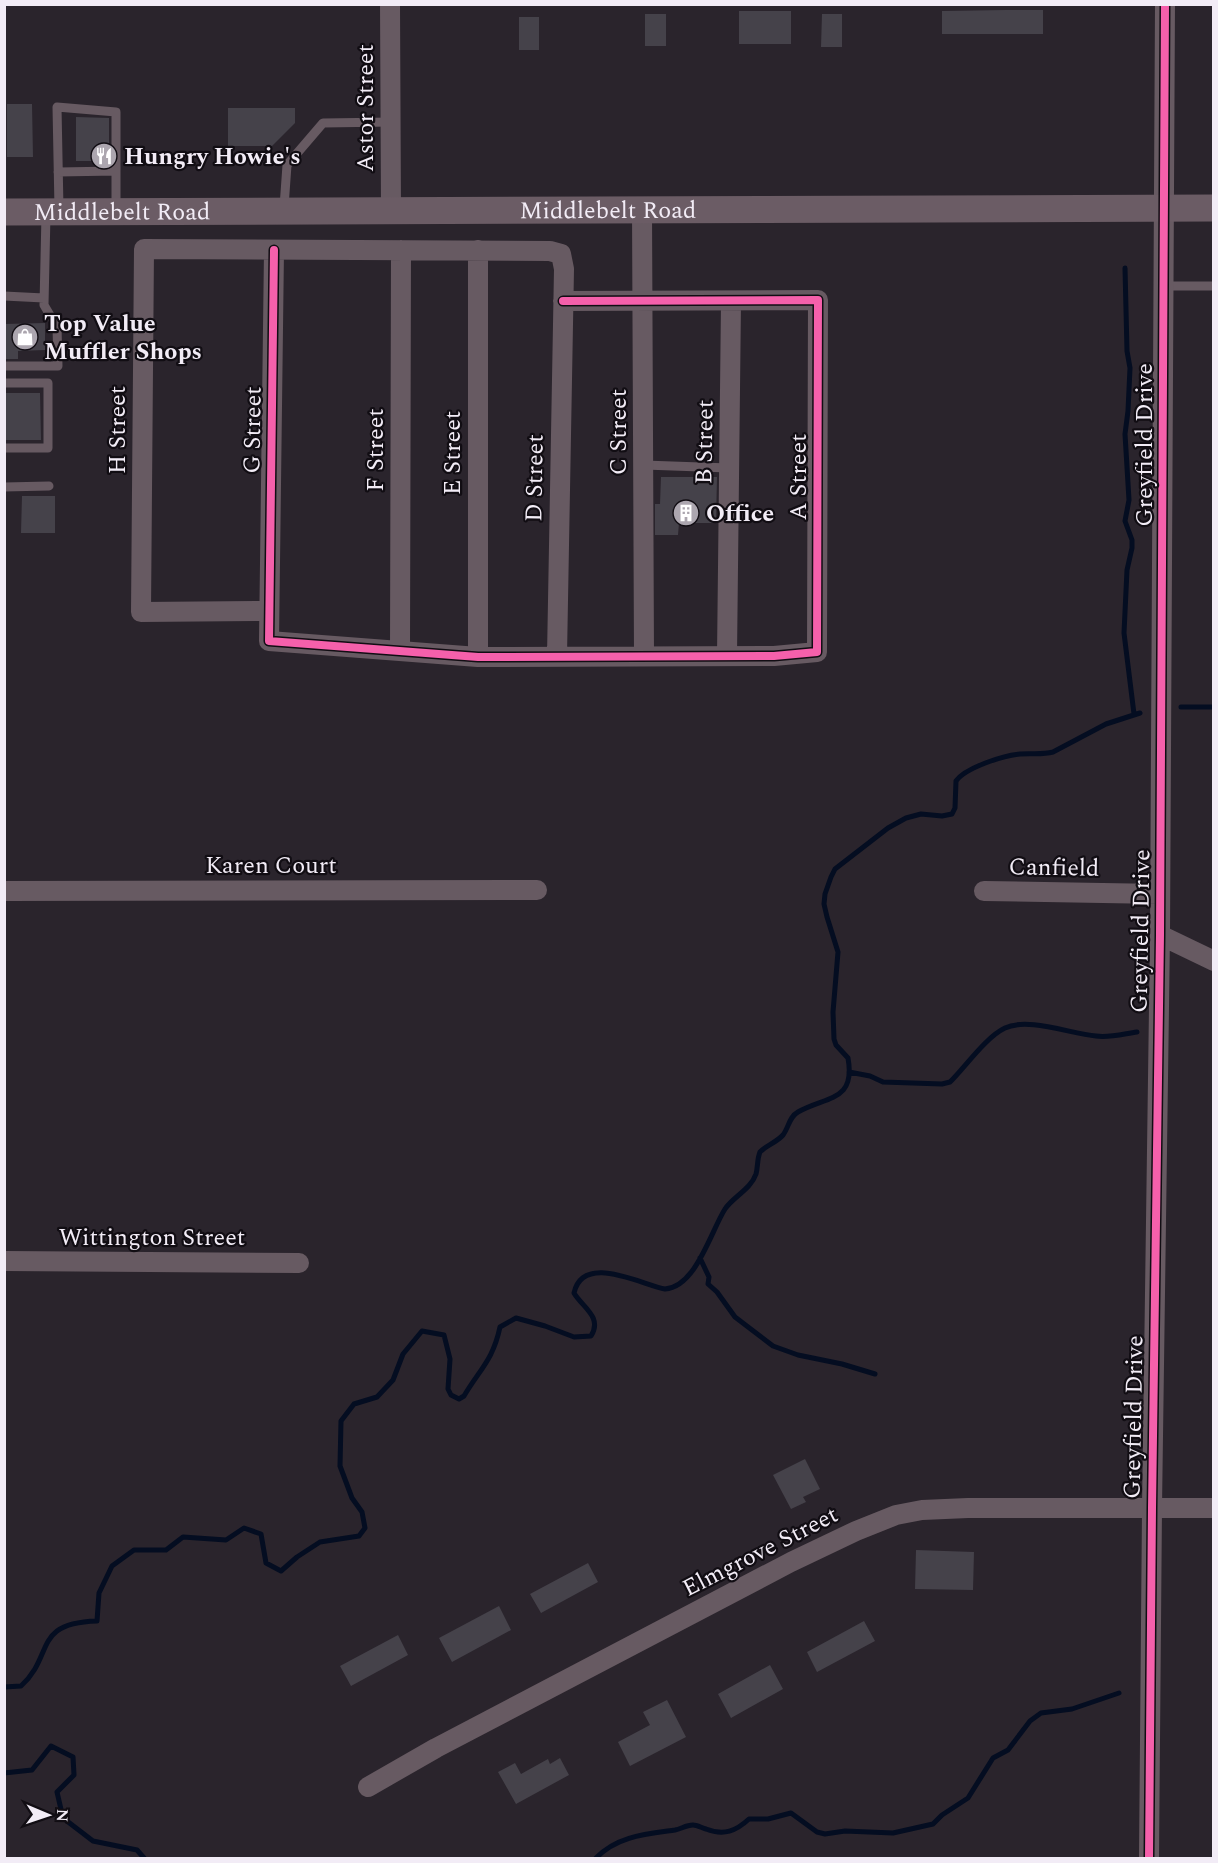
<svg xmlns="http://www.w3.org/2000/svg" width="1218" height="1863" font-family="Spectral,serif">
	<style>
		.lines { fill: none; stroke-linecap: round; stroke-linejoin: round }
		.stream { stroke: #040d21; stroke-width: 5 }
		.building { fill: #45424a }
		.lane { stroke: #675a62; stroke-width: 9 }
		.street { stroke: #675a62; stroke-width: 20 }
		.secondary { stroke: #6b5c65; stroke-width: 27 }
		.cycleway-casing { stroke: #110d13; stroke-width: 11 }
		.cycleway { stroke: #f560ab; stroke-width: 8 }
		.labels { text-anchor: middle; stroke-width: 4.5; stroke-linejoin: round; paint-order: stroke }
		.street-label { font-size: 24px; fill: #f2ecf6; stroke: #110d13 }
		.poi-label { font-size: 24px; font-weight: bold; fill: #f2ecf6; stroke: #110d13; text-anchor: start }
	</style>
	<rect width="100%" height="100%" fill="#2a242c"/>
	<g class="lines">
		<path class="stream" d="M1125 268 1127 351 1130 368 1128 411 1125 434 1129 500 1125 521 1132 540V548L1127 570 1124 633 1134 714
			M1181 707H1214
			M849 1072 870 1076 883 1082 942 1084 950 1082C966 1066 986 1037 1005 1028 1028 1017 1071 1034 1096 1036 1109 1038 1123 1034 1137 1032
			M700 1258 709 1277 708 1284 717 1292 735 1317 773 1346 798 1355 842 1364 875 1374
			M4 1687 21 1686C55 1655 32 1623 97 1621L99 1593 112 1566 134 1550H166L183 1537 226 1540 244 1528 261 1534 266 1563 281 1571 297 1557 320 1542 359 1536 365 1528 362 1512 352 1498 340 1466 341 1421 354 1404 377 1397 393 1380 403 1354 422 1331 444 1335 450 1359 448 1389 451 1395 459 1399 464 1396C480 1369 493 1360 500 1327L516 1318 545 1326 574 1337 591 1336C603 1317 582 1307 574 1293 583 1253 640 1284 665 1289 696 1287 711 1231 725 1209 733 1197 751 1189 756 1174 758 1167 757 1159 760 1152 767 1145 777 1142 783 1135 789 1127 789 1117 798 1112 826 1096 856 1102 848 1058L836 1045 834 1039 833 1012 838 952 827 917 824 904 825 894 831 877 835 869 888 828 906 818 921 814 942 816 952 814 955 808 956 781C965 768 1004 755 1020 754 1032 753 1042 755 1053 752L1106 724 1140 713
			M4 1773 32 1770 51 1746 73 1757 74 1775 57 1792 63 1818 93 1841 137 1850 144 1858
			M596 1858C617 1836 646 1834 675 1830 681 1829 686 1825 693 1825 697 1825 702 1828 706 1829 724 1836 736 1831 749 1819H768L791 1813 817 1832 825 1834 845 1831 893 1833 933 1824 942 1815 968 1798 993 1758 1008 1750 1030 1721 1041 1713 1072 1709 1119 1693"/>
	</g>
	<path class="building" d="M1005 10H1043V34H942V11Z
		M739 11H791V44H739Z
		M645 14H666V46H645Z
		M822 14H842V47H821Z
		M519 17H539V50H519Z
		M7 104H32L33 157H7Z
		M228 108H295V123L272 146H228Z
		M76 117 109 118V161H76Z
		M45 323V350L18 351V359H4V324Z
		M4 393H40L41 440H4Z
		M661 477H717L716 523H679L678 535H655V504H660Z
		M22 496H55V533H21Z
		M805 1459 820 1489 803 1497 806 1502 791 1509 773 1475Z
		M916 1550 974 1552 973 1590 915 1589Z
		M588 1563 598 1582 541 1613 530 1594Z
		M499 1606 511 1630 452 1662 439 1638Z
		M864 1621 875 1641 817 1672 807 1652Z
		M398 1635 408 1655 351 1686 340 1666Z
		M770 1665 783 1689 731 1718 718 1694Z
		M667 1700 686 1737 630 1766 618 1742 650 1725 643 1712Z
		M560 1758 569 1775 516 1804 498 1772 515 1763 521 1774 548 1759 550 1764Z"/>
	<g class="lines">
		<path class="lane" d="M58 172 116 171
			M284 207 287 165 323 123 391 122
			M59 209 57 107 116 112V210
			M1165 286H1214
			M4 296 44 298
			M4 366H58L57 327 44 305 46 214
			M4 383H48V448H4
			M644 465 729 468
			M4 487 49 486"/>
		<path class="street" d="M390 4 391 211
			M642 209 644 655
			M274 250 269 641 478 657 774 656 817 652 818 300 563 301
			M478 250V657
			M268 611 141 612 144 249 550 251 561 254 564 269 557 656
			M400 650 401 250
			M727 656 731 301
			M4 891 537 890
			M984 891 1160 894
			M1160 935 1214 961
			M4 1261 299 1263
			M368 1787 436 1748 791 1562 856 1531 896 1515 922 1510 968 1508H1214
			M1149 1858 1152 1508 1160 935 1165 4"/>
		<path class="secondary" id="s1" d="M4 212 1214 208"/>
		<defs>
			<path id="cycleway" d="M274 250 269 641 478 657 774 656 817 652 818 300 563 301
				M1149 1858 1152 1508 1160 935 1165 4"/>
		</defs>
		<use href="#cycleway" class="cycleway-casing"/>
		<use href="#cycleway" class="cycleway"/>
	</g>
	<defs>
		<symbol id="restaurant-disc" viewBox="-11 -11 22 22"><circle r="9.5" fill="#aca6af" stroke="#110d13"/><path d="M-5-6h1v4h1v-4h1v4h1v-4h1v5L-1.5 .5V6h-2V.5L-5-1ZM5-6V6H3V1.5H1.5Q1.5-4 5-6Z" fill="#fff"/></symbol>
		<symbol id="shop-disc" viewBox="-11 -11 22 22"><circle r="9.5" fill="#aca6af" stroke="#110d13"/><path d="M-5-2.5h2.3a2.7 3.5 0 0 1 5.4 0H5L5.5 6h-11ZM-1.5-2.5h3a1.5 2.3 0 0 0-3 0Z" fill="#fff"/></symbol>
		<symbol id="building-disc" viewBox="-11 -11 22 22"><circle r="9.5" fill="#aca6af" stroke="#110d13"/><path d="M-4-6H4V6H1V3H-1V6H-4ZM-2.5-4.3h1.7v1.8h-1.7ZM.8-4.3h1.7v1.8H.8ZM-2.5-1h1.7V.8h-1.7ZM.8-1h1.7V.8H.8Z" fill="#fff"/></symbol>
	</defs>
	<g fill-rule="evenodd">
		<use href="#restaurant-disc" x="89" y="141" width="30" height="30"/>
		<use href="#shop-disc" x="10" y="322" width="30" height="30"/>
		<use href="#building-disc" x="671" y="498" width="30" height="30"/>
	</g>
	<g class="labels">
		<g class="street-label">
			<text transform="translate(365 108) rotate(-90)" y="8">Astor Street</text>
			<text dy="8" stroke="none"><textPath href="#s1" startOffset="604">Middlebelt Road</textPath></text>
			<text dy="8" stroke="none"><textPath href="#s1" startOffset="118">Middlebelt Road</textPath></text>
			<text transform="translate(117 430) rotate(-90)" y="8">H Street</text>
			<text transform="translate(252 430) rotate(-89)" y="8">G Street</text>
			<text transform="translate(618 432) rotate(-90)" y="8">C Street</text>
			<text transform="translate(704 442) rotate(-89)" y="8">B Street</text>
			<text transform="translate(1144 445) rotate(-90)" y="8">Greyfield Drive</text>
			<text transform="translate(375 450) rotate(-90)" y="8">F Street</text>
			<text transform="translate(452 453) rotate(-90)" y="8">E Street</text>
			<text transform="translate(798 477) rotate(-90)" y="8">A Street</text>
			<text transform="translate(534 478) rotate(-89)" y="8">D Street</text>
			<text x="271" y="873">Karen Court</text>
			<text transform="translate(1054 867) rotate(1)" y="8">Canfield</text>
			<text transform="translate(1140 931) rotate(-89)" y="8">Greyfield Drive</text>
			<text x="152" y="1245">Wittington Street</text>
			<text transform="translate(1133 1417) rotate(-89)" y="8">Greyfield Drive</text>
			<text transform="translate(760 1551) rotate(-27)" y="8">Elmgrove Street</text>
		</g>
		<g class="poi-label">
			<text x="124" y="164">Hungry Howie's</text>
			<text x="44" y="331">Top Value<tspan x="44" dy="28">Muffler Shops</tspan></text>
			<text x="706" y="521">Office</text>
		</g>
	</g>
	<rect width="1218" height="1863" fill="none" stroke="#f2ecf6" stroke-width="12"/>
	<g transform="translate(48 1815) rotate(92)" stroke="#110d13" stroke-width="4.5" paint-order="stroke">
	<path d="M0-4.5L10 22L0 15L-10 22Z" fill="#f2ecf6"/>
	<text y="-9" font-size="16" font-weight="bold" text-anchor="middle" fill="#f2ecf6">N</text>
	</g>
</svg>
